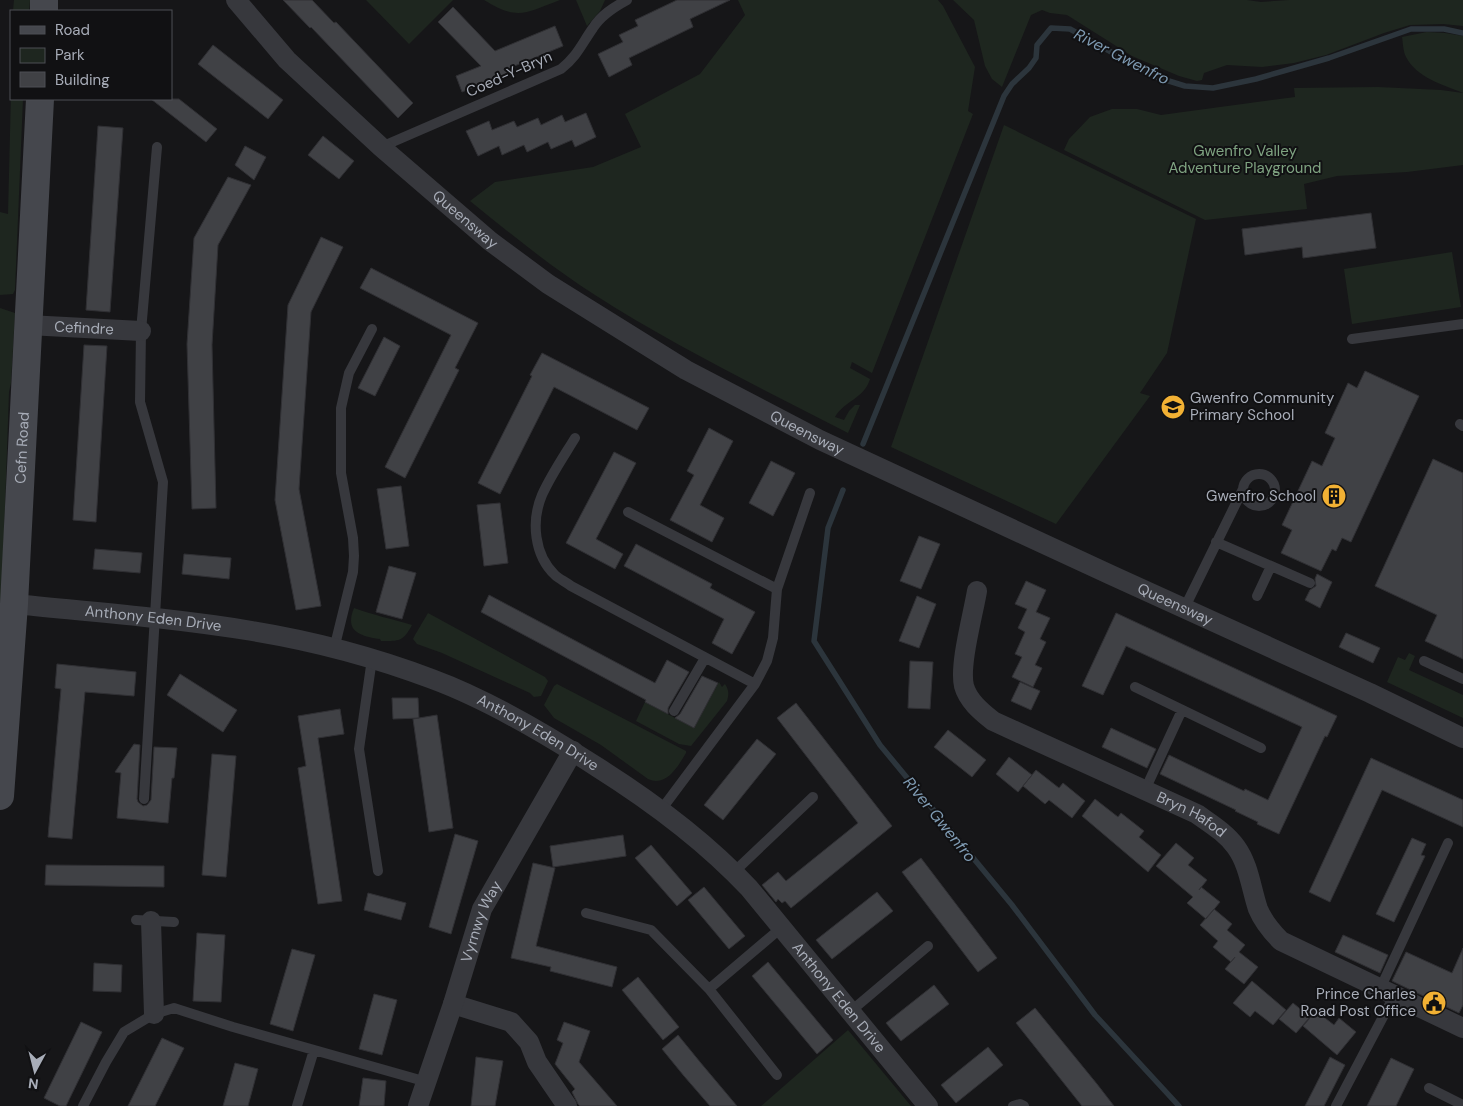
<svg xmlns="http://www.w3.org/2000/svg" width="1463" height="1106" font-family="'DM Sans',sans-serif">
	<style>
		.green { fill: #1e261f }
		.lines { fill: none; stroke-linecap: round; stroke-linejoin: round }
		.stream { stroke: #2c353c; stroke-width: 5.5 }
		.building { fill: #404145; stroke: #303034 }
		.lane { stroke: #37383d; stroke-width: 10 }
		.street { stroke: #37383d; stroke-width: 20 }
		.secondary { stroke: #45474d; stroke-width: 28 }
		.labels { text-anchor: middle; stroke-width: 4; stroke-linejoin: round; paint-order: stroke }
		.street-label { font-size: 15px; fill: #a8adb8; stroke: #111113 }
		.park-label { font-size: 15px; fill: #7fa381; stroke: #111113 }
		.poi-label { font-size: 15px; fill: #a8adb8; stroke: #111113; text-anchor: end }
		.water-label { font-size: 16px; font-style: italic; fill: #7f9bb3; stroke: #111113 }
	</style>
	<rect width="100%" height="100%" fill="#161618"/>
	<path class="green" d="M14 0H30L29 11H13Z
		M366 0H453L409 44Z
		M484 0H560C525 13 518 21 484 0Z
		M576 0H605L600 11 587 26Z
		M738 0H938L943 6 975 67 968 111 973 114 872 373 852 362 850 368 870 379C864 399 845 400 835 417L844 420 849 411 855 405H860L848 433C763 389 676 347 595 295 551 267 511 234 470 201L495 182 593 167 641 147 625 114 700 74 745 15Z
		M953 0H1247L1261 2 1289 0H1463V26L1443 24 1410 25 1384 33 1326 55 1294 63 1262 67 1227 65 1204 73 1202 80 1197 81 1179 76 1132 56 1067 15 1050 13 1042 10 1031 15 1002 87 992 79 985 66 974 20Z
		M1427 32 1445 33 1463 36V93C1442 84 1417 78 1406 57 1403 51 1403 43 1402 37Z
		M1378 87 1441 90 1463 93V165L1407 172 1337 176 1304 184 1307 209 1205 220 1064 150 1069 139 1090 117 1112 109H1137L1161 115 1295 97 1294 88Z
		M11 93V99H23L15 290 13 294 0 295V212L8 214Z
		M1004 125 1196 219 1167 353 1140 393 1150 396 1056 524 891 447Z
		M1452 252 1461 307 1352 324 1344 269Z
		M0 308 15 313 11 383 9 392 0 652Z
		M354 608C373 615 392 619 412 625 403 642 399 641 381 641L380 639C361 636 344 632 354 608Z
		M428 613 545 677 548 681 541 696 534 697 530 693 442 653 417 644 413 639 415 635Z
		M1409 653 1415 656 1409 670 1463 695V718L1387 682 1398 657 1405 660Z
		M719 682 722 687 725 684C729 690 729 694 727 701L691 746 679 744 636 721 645 702 694 728Z
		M557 684 686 751V753C677 768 666 787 648 779L601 745 554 718 544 705 554 686Z
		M848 1030 911 1106H761Z"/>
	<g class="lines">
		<path class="stream" d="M863 444 1004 96 1012 84 1029 68 1036 58 1037 45 1051 28 1070 29 1156 77 1185 86 1213 88 1256 79 1329 58 1411 29H1444L1463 33
			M843 490 828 528 814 641 880 745 1012 905 1095 1015 1179 1106"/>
	</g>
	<path class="building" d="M283 0H312L334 23 336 22 413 103 398 118 311 27 310 28Z
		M677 0H730L690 19 693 27 629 58 632 65 609 77 598 54 623 42 619 35 638 26 635 20Z
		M453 7 495 51 555 26 563 46 512 67 513 71 462 92 456 76 481 66 438 22Z
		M213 45 283 100 268 119 198 64Z
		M151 99H179L217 129 206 142Z
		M586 113 596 137 575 147 572 140 551 149 548 142 527 152 524 145 502 155 499 146 478 156 466 131 489 121 492 130 514 121 517 127 538 118 541 125 562 115 565 122Z
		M98 126 123 128 110 312 86 310Z
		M323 136 354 161 339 179 308 155Z
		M245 146 266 157 254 180 235 165Z
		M228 177 251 185 218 245 212 345 216 508 192 509 187 344 194 238Z
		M1371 213 1376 248 1303 258 1302 247 1245 255 1242 229Z
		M321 237 343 247 311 312 299 489 321 606 296 610 275 500 288 305Z
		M371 268 478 323 455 368 459 370 405 478 385 467 451 335 360 288Z
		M384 337 400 346 375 396 358 388Z
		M84 345 107 346 96 522 73 520Z
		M542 353 649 408 637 430 554 387 500 494 478 483 532 376 530 375Z
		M1365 371 1419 396 1351 542 1342 538 1336 551 1332 549 1321 571 1281 553 1292 530 1282 525 1312 461 1322 466 1335 438 1325 433 1348 383 1357 388Z
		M709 428 733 441 700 505 724 518 712 542 670 520 694 475 687 471Z
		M614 452 636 463 596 539 623 554 615 569 566 543Z
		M1433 459 1463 473V659L1425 641 1437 615 1375 586Z
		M771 461 795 473 773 516 749 503Z
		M401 486 409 546 386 549 377 489Z
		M500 503 508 563 484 566 477 505Z
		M919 536 940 544 921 589 900 581Z
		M636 544 712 584 710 588 755 612 732 654 712 643 724 619 624 566Z
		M95 549 142 553 140 573 93 569Z
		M184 554 231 558 229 579 182 574Z
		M389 566 416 573 402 619 376 612Z
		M1317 574 1332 582 1320 608 1305 600 1310 590 1316 586 1315 579Z
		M1026 581 1046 590 1036 612 1050 618 1040 639 1046 642 1035 665 1042 668 1033 687 1012 677 1022 657 1015 654 1025 632 1018 628 1027 609 1015 604Z
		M489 595 655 683 667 660 689 672 668 708V714L645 702 646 700 481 612Z
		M917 596 936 604 919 648 899 641Z
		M1116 613 1337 716 1327 737 1325 736 1279 834 1257 824 1258 822 1235 811 1236 810 1160 774 1169 755 1244 791 1245 789 1268 800 1302 727 1126 646 1103 695 1082 686Z
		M1346 633 1380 648 1373 663 1339 647Z
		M910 661 933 662 930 709 908 708Z
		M57 664 136 672 134 696 85 692 72 839 48 837 61 689 55 688Z
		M180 674 237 710 223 732 167 695Z
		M702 676 718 683 694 728 675 718 680 714Z
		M1020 682 1040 691 1031 710 1011 701Z
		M392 698H418L419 718 393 719Z
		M796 703 892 826 791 908 785 901 782 903 778 899 776 902 762 885 778 872 786 881 858 823 777 718Z
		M340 709 344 734 318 738 342 901 318 904 298 768 306 766 298 716Z
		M437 715 453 828 429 832 413 719Z
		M1111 728 1156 749 1147 768 1102 747Z
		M948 730 986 760 972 777 934 747Z
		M757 739 776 754 723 820 704 805Z
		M134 744 140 745 137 799 138 802 143 806 147 805 151 800 154 747 177 748 174 778H172L168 823 117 818 121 773 115 772Z
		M212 754 236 756 226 877 202 875Z
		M1009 757 1032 775 1018 792 996 774Z
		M1371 758 1463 800V827L1382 790 1330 902 1309 892Z
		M1036 770 1059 788 1063 783 1085 801 1072 818 1049 800 1045 804 1023 786Z
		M1095 799 1118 817 1121 813 1144 831 1139 837 1161 855 1148 872 1082 816Z
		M455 834 478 841 451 934 429 927Z
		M623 835 626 856 553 867 550 846Z
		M1412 838 1426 844 1421 855 1425 856 1394 922 1376 914Z
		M1176 843 1194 858 1188 865 1207 880 1199 890 1201 887 1220 902 1206 919 1187 903 1193 897 1156 866Z
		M651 845 692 893 677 906 635 858Z
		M921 858 997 958 978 972 902 872Z
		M533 863 555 868 536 946 617 967 612 987 550 971 551 967 511 958Z
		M46 865 164 866V887L45 885Z
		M704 887 745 936 729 949 688 900Z
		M877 892 893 911 832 959 816 940Z
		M368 893 406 903 401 920 364 910Z
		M1214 909 1232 924 1227 930 1245 945 1239 952 1258 967 1244 984 1225 969 1235 957 1231 962 1213 947 1218 941 1200 925Z
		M197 933 225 935 221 1002 193 1001Z
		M1343 935 1388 955 1380 973 1335 952Z
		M1463 948V1005L1459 1013 1392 981 1406 952 1452 973Z
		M292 949 315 955 293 1031 270 1024Z
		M768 962 833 1040 817 1054 752 976Z
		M94 963 122 965 121 992 93 991Z
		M638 977 679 1027 663 1040 622 990Z
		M1252 981 1286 1010 1273 1025 1255 1011 1250 1017 1233 1003Z
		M934 985 949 1004 901 1041 886 1023Z
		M374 994 397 1000 382 1055 359 1049Z
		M1293 1003 1310 1017 1296 1033 1279 1019Z
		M1035 1008 1097 1084 1114 1106H1082L1016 1023Z
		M1316 1011 1334 1025 1339 1018 1356 1032 1337 1055 1303 1026Z
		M81 1022 102 1032 66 1106H60L44 1098Z
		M564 1022 590 1031 579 1062 617 1106H580L578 1104 572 1092 575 1089 555 1064 563 1043 557 1040Z
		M678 1035 700 1062 737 1106H710L684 1076 662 1049Z
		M162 1038 184 1048 155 1106H128Z
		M988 1047 1003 1065 956 1103 941 1085Z
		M476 1057 503 1061 495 1106H471Z
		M1330 1057 1345 1065 1324 1106H1305Z
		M1391 1058 1414 1069 1396 1106H1367Z
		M235 1063 258 1069 248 1106H223Z
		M363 1078 386 1081 384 1106H359Z"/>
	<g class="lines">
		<path class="lane" d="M381 147 561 69C578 55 581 45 593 28 601 15 614 7 627 0
			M1352 339 1463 324
			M1460 424 1463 426
			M575 438C564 456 551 475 542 495 531 521 534 555 555 575 559 579 566 582 571 586L755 684
			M1243 490a16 16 0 1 1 32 0a16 16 0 1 1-32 0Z
			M628 512 777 589
			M1216 542 1310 583
			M1257 596 1271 566
			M1184 609 1243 489
			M334 649 353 572 354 556 353 538 341 473V408L349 373 372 329
			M372 659 359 749 378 871
			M1424 661 1463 679
			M1135 687 1261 748
			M674 711 705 658
			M1145 790 1182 710
			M144 799 163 482 140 402 141 331 157 147
			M661 810 755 684 767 661 773 638 777 589 810 493
			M734 872 813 797
			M586 913 651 930 709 989 777 1075
			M136 920 174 922
			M709 989 781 928
			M1380 989 1448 843
			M851 1011 928 946
			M1429 1088 1463 1105
			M83 1106 106 1062 124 1032 154 1014 174 1008 233 1027 427 1082
			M297 1106 314 1050
			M1013 1106 1020 1104 1024 1106
			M1336 1106 1394 996"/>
		<g class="street">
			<path id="s1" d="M236 0 287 60 381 147 490 241 548 284 686 370 820 440 1111 575 1370 693 1463 738"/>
			<path id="s2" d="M28 325 141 331"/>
			<path id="s3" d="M977 591C973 615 959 665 964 686 968 701 982 712 993 721L1197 814C1211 824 1226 833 1236 847 1249 865 1251 888 1258 909 1263 921 1272 932 1281 941L1463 1028"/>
			<path id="s4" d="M14 604C93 612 173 618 252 631 313 641 374 657 432 679 489 700 546 734 597 767 651 801 705 841 749 888L928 1106"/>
			<path d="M151 921 154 1014"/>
			<path d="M453 1004 511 1022 529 1042 537 1062 567 1106"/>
			<path id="s5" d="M418 1106 453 1004 482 909 573 751"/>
		</g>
		<g class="secondary">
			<path d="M44 11V0"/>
			<path id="s6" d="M0 796 14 604 40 99"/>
		</g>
	</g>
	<defs>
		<symbol id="school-disc" viewBox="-11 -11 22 22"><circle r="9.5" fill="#f2b134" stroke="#111113"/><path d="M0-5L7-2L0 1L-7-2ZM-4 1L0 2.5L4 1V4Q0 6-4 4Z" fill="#111"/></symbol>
		<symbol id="building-disc" viewBox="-11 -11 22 22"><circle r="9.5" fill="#f2b134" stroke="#111113"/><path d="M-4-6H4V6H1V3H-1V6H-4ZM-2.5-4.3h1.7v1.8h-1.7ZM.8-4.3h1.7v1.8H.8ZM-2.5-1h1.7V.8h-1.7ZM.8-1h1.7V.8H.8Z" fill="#111"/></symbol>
		<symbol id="civic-disc" viewBox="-11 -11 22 22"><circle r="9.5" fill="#f2b134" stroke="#111113"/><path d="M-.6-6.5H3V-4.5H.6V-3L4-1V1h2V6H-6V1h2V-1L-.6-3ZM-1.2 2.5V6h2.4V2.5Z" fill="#111"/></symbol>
	</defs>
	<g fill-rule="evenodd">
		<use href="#school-disc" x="1159" y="393" width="28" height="28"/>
		<use href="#building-disc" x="1320" y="482" width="28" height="28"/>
		<use href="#civic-disc" x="1420" y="989" width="28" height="28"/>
	</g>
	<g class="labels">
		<g class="street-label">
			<text transform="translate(509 74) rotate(-24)" y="5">Coed-Y-Bryn</text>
			<text dy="5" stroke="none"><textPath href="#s1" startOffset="318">Queensway</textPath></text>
			<text dy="5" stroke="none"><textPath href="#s2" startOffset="56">Cefindre</textPath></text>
			<text dy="5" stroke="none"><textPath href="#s1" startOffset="722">Queensway</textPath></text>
			<text dy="5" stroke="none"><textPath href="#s6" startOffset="349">Cefn Road</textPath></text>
			<text dy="5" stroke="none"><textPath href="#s1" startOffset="1128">Queensway</textPath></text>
			<text dy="5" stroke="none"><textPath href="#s4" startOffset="140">Anthony Eden Drive</textPath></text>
			<text dy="5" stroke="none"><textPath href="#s4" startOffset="545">Anthony Eden Drive</textPath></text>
			<text dy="5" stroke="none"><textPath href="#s3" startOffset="362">Bryn Hafod</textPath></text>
			<text dy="5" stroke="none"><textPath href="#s5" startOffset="195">Vyrnwy Way</textPath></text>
			<text dy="5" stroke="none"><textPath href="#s4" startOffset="950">Anthony Eden Drive</textPath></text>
		</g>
		<g class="park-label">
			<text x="1245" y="156">Gwenfro Valley<tspan x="1245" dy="17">Adventure Playground</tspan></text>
		</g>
		<g class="poi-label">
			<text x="1190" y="403" text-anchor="start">Gwenfro Community<tspan x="1190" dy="17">Primary School</tspan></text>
			<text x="1316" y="501">Gwenfro School</text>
			<text x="1416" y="999">Prince Charles<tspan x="1416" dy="17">Road Post Office</tspan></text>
		</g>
		<g class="water-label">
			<text transform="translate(1122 56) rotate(27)" y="6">River Gwenfro</text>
			<text transform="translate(940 819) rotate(51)" y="6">River Gwenfro</text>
		</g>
	</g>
	<rect x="10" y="10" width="162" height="90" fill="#111113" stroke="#4d4f55"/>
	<rect x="20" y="26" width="25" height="8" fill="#45474d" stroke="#4d4f55"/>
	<text x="55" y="35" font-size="15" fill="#a8adb8">Road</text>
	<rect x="20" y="48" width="25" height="15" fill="#1e261f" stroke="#4d4f55"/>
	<text x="55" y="60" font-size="15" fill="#a8adb8">Park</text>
	<rect x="20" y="72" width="25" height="15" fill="#404145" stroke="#4d4f55"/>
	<text x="55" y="85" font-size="15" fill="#a8adb8">Building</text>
	<g transform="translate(35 1071) rotate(187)" stroke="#111113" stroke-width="4" paint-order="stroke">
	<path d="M0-4L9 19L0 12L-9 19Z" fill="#a8adb8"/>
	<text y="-8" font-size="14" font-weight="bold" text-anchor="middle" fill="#a8adb8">N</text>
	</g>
</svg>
